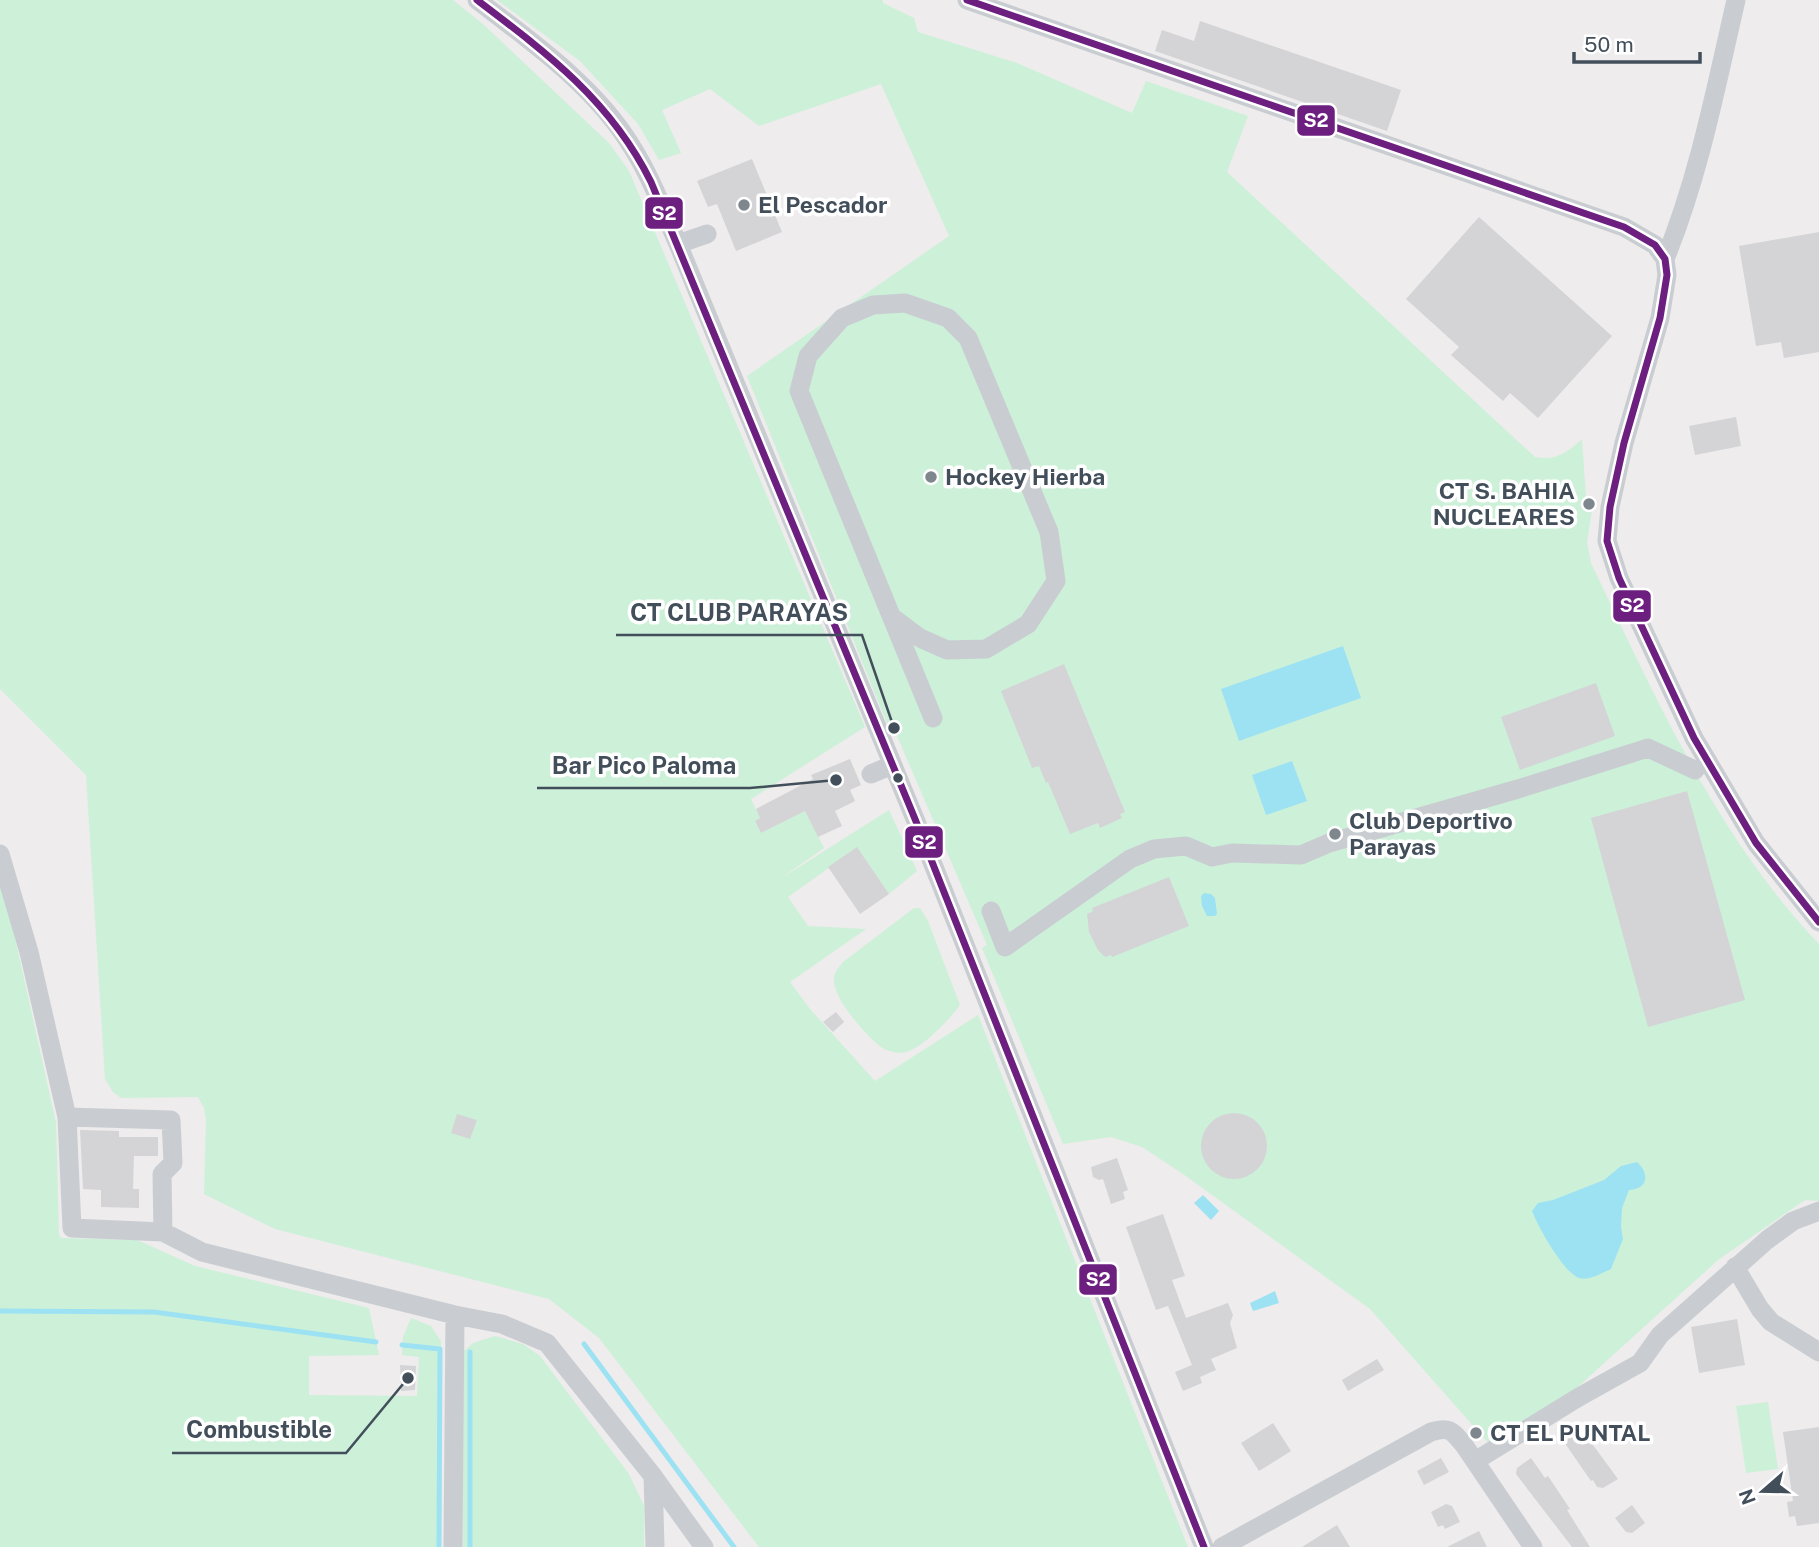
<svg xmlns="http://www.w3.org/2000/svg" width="1819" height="1547" font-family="'Public Sans',sans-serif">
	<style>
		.green { fill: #cdf0d9 }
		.water { fill: #9de2f3 }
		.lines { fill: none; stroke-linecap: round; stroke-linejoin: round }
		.stream { stroke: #9de2f3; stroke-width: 5 }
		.building { fill: #d4d4d7 }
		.minor { stroke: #c9cdd1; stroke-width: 19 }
		.bus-1-casing { stroke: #fff; stroke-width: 12 }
		.bus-1 { stroke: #6d1f80; stroke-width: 7 }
		.poi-dot { fill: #7e868e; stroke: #fff; stroke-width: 2.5 }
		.bus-dot { fill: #424f5b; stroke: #fff; stroke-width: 2.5 }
		.labels { text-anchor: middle; stroke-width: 7; stroke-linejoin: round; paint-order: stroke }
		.poi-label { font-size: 23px; font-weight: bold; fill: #424f5b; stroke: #fff; text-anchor: start }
		.leader { fill: none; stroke: #424f5b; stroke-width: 2.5 }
		.callout-dot { fill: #424f5b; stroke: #fff; stroke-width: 2.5 }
		.callout-label { font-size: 24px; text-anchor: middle; font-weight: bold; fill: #424f5b; stroke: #fff; stroke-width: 7; stroke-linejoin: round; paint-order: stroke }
		.line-badge { stroke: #fff; stroke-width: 2.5 }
		.badge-label { font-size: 19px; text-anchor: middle; font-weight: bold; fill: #fff }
	</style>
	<rect width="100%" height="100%" fill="#eeecec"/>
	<path class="green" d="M0 0H453L484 25 609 143 629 171 865 727 751 799 760 818 755 821 761 833 805 811 824 848 777 881 889 810 917 871 889 894 857 848 788 897 808 926 866 929 790 982 810 1009 875 1081 978 1015 1188 1547H759L599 1338 549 1299 275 1229 204 1194 206 1120 204 1108 198 1097 121 1098 113 1092 105 1079 86 775 0 689Z
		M497 0H883V3L914 18 918 32 1017 63 1132 113 1146 81 1248 116 1227 172 1535 457C1556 461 1567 453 1582 439L1586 497 1585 508 1592 510 1587 542 1591 563C1655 696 1716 836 1819 944V1201L1805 1200 1718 1260 1571 1393 1491 1446 1370 1309 1183 1174 1142 1147 1111 1137 1063 1144 982 948 987 945 897 736H892L747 376 949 236 881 84 759 126 710 89 662 110 681 153 659 160 638 124 580 61Z
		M0 870 56 1123 59 1234 61 1238 137 1240 195 1266 369 1308 379 1355 309 1356V1395L417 1396 419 1357 402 1355 403 1337 411 1318 431 1326 441 1341V1547H0Z
		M914 908H920L928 921 960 1005C950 1019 920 1051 902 1053 896 1053 884 1050 881 1047 867 1037 834 999 834 981 833 973 839 967 843 962Z
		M495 1336 523 1344 540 1356 629 1474 644 1506V1547H463V1352L473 1343Z
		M1768 1402 1778 1469 1746 1473 1736 1406Z"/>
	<path class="water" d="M1343 646 1361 698 1239 741 1221 689Z
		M1292 761 1307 801 1266 815 1252 775Z
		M1204 893 1211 894 1215 898 1217 914 1215 916H1207L1202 906 1201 896Z
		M1637 1162C1650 1174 1648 1189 1629 1190L1622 1208 1621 1227 1623 1239 1611 1269C1602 1273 1589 1281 1579 1278 1564 1273 1538 1227 1532 1211L1538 1203 1553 1200 1594 1184 1604 1180 1621 1166Z
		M1203 1195 1219 1211 1211 1220 1194 1203Z
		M1275 1291 1279 1303 1253 1311 1250 1303Z"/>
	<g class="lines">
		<path class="stream" d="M0 1311 154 1312 376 1342
			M584 1344 734 1547
			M402 1345 440 1349 439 1547
			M470 1547V1352"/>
	</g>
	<path class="building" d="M1200 21 1401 90 1387 131 1155 51 1162 30 1194 41Z
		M752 159 782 232 736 251 717 204 708 207 697 181Z
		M1479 217 1612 336 1538 418 1510 393 1503 401 1451 355 1459 347 1406 299Z
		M1819 232V352L1784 358 1781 342 1756 346 1739 246Z
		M1736 417 1741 446 1695 455 1689 426Z
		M1064 664 1125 812 1120 814 1122 818 1100 828 1098 823 1070 834 1048 782 1046 783 1039 766 1032 768 1001 691Z
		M1596 683 1615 736 1520 770 1501 717Z
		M850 759 861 785 850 790 855 801 835 811 842 826 818 837 805 811 761 833 755 821 760 818 756 809 813 779 811 775Z
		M1687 791 1745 1000 1648 1027 1591 818Z
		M857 847 889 894 860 914 828 867Z
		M1169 877 1189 926 1112 957 1111 955 1105 957 1098 950 1089 932 1087 914 1093 911 1092 908Z
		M836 1012 844 1022 833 1032 823 1022Z
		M1201 1146a33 33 0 1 1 66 0a33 33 0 1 1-66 0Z
		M457 1114 477 1120 470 1139 451 1133Z
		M80 1130 119 1131V1137H158V1156H134L133 1189H139V1208L101 1207V1190L83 1189Z
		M1117 1158 1128 1190 1123 1192 1125 1199 1111 1204 1103 1179 1099 1180 1093 1177 1091 1167Z
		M1163 1214 1185 1276 1172 1280 1186 1318 1228 1303 1233 1315 1230 1323 1237 1348 1211 1359 1216 1370 1200 1377 1202 1383 1183 1391 1175 1372 1192 1365 1168 1306 1156 1310 1126 1227Z
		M1737 1319 1745 1365 1699 1373 1691 1327Z
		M1377 1359 1384 1370 1348 1391 1342 1380Z
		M400 1365 416 1366 415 1390 401 1391Z
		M1273 1423 1291 1451 1259 1471 1241 1443Z
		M1579 1426 1618 1479 1603 1488 1597 1487 1593 1480 1591 1481 1564 1442V1436Z
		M1819 1427V1523L1797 1526 1795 1516 1789 1517 1787 1502 1793 1501 1783 1432Z
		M1441 1458 1449 1472 1424 1485 1417 1471Z
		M1531 1458 1545 1478 1548 1476 1570 1509 1567 1510 1590 1547H1572L1516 1474 1517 1468Z
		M1446 1504 1452 1506 1460 1522 1445 1529 1443 1525 1438 1527 1431 1512Z
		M1632 1505 1645 1523 1632 1533 1626 1532 1615 1518Z
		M1337 1525 1350 1547H1302Z
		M1479 1531 1487 1547H1447Z"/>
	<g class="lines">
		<path class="minor" d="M477 0C532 42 596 87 632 147 651 177 664 212 678 244L915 819 1204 1547
			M967 0 1624 227 1655 245 1665 259 1667 275 1660 318 1624 443 1610 507 1607 541 1619 578 1694 738 1756 843 1819 922
			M678 244 707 234
			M1665 259C1699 176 1716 87 1736 0
			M892 617 920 638 947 650 986 649 1028 624 1056 581 1049 532 968 338 948 318 905 303 873 305 842 318 808 356 799 391 933 718
			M871 774 892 765
			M0 854 29 952 67 1117 72 1228 163 1232 202 1252 455 1315
			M991 911 1005 947 1130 859 1154 849 1186 846 1212 857 1232 853 1301 855 1329 843 1518 789 1648 748 1695 770
			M67 1117 171 1120 173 1163 162 1174 163 1232
			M1735 1267 1760 1309 1771 1322 1819 1352
			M1475 1461 1579 1397 1640 1363 1660 1335 1767 1240 1793 1221 1819 1211
			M653 1476 655 1547
			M453 1547 455 1315 502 1324 547 1343 653 1476 704 1547
			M1222 1547 1431 1432C1450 1426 1452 1431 1464 1445L1533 1547"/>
		<defs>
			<path id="bus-1" d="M477 0C547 53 611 101 651 182L915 819 1204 1547
				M967 0 1624 227 1655 245 1665 259 1667 275 1660 318 1624 443 1610 507 1607 541 1619 578 1694 738 1756 843 1819 922"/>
		</defs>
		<use href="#bus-1" class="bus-1-casing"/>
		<use href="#bus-1" class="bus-1"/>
	</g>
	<g class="poi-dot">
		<circle cx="744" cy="205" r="7"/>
		<circle cx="931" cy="477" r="7"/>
		<circle cx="1589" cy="504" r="7"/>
		<circle cx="1335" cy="834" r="7"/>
		<circle cx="1476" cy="1433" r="7"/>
	</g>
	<circle class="bus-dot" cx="898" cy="778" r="6"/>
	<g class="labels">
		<g class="poi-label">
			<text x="758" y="213">El Pescador</text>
			<text x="945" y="485">Hockey Hierba</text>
			<text x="1575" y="499" text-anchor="end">CT S. BAHIA<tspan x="1575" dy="26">NUCLEARES</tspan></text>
			<text x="1349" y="829">Club Deportivo<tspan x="1349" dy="26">Parayas</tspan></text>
			<text x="1490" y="1441">CT EL PUNTAL</text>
		</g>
	</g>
	<path class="leader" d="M894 728L862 635H616M836 780L750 788H537M408 1378L346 1453H172"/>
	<g class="callout-dot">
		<circle cx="894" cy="728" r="7"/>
		<circle cx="836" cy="780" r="7"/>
		<circle cx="408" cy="1378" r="7"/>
	</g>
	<g class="callout-label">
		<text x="739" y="621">CT CLUB PARAYAS</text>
		<text x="644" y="774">Bar Pico Paloma</text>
		<text x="259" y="1438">Combustible</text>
	</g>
	<g class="line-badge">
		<rect x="1296" y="104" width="40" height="33" rx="7" fill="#6d1f80"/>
		<rect x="644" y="196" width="40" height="34" rx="7" fill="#6d1f80"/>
		<rect x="1612" y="589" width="40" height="34" rx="7" fill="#6d1f80"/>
		<rect x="904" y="825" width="40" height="34" rx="7" fill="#6d1f80"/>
		<rect x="1078" y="1263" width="40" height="33" rx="7" fill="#6d1f80"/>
	</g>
	<g class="badge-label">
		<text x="1316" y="127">S2</text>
		<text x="664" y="220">S2</text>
		<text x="1632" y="612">S2</text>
		<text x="924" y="849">S2</text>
		<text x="1098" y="1286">S2</text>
	</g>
	<g transform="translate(1763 1491) rotate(250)" stroke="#ffffff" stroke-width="5" paint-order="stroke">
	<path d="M0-5L12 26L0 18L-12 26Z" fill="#424f5b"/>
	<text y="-10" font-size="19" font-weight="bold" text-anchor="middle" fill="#424f5b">N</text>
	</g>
	<path d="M1574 52v10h126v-10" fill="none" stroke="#424f5b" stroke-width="3.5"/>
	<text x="1584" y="52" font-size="21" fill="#424f5b" stroke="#ffffff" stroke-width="5" paint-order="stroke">50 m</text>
</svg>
